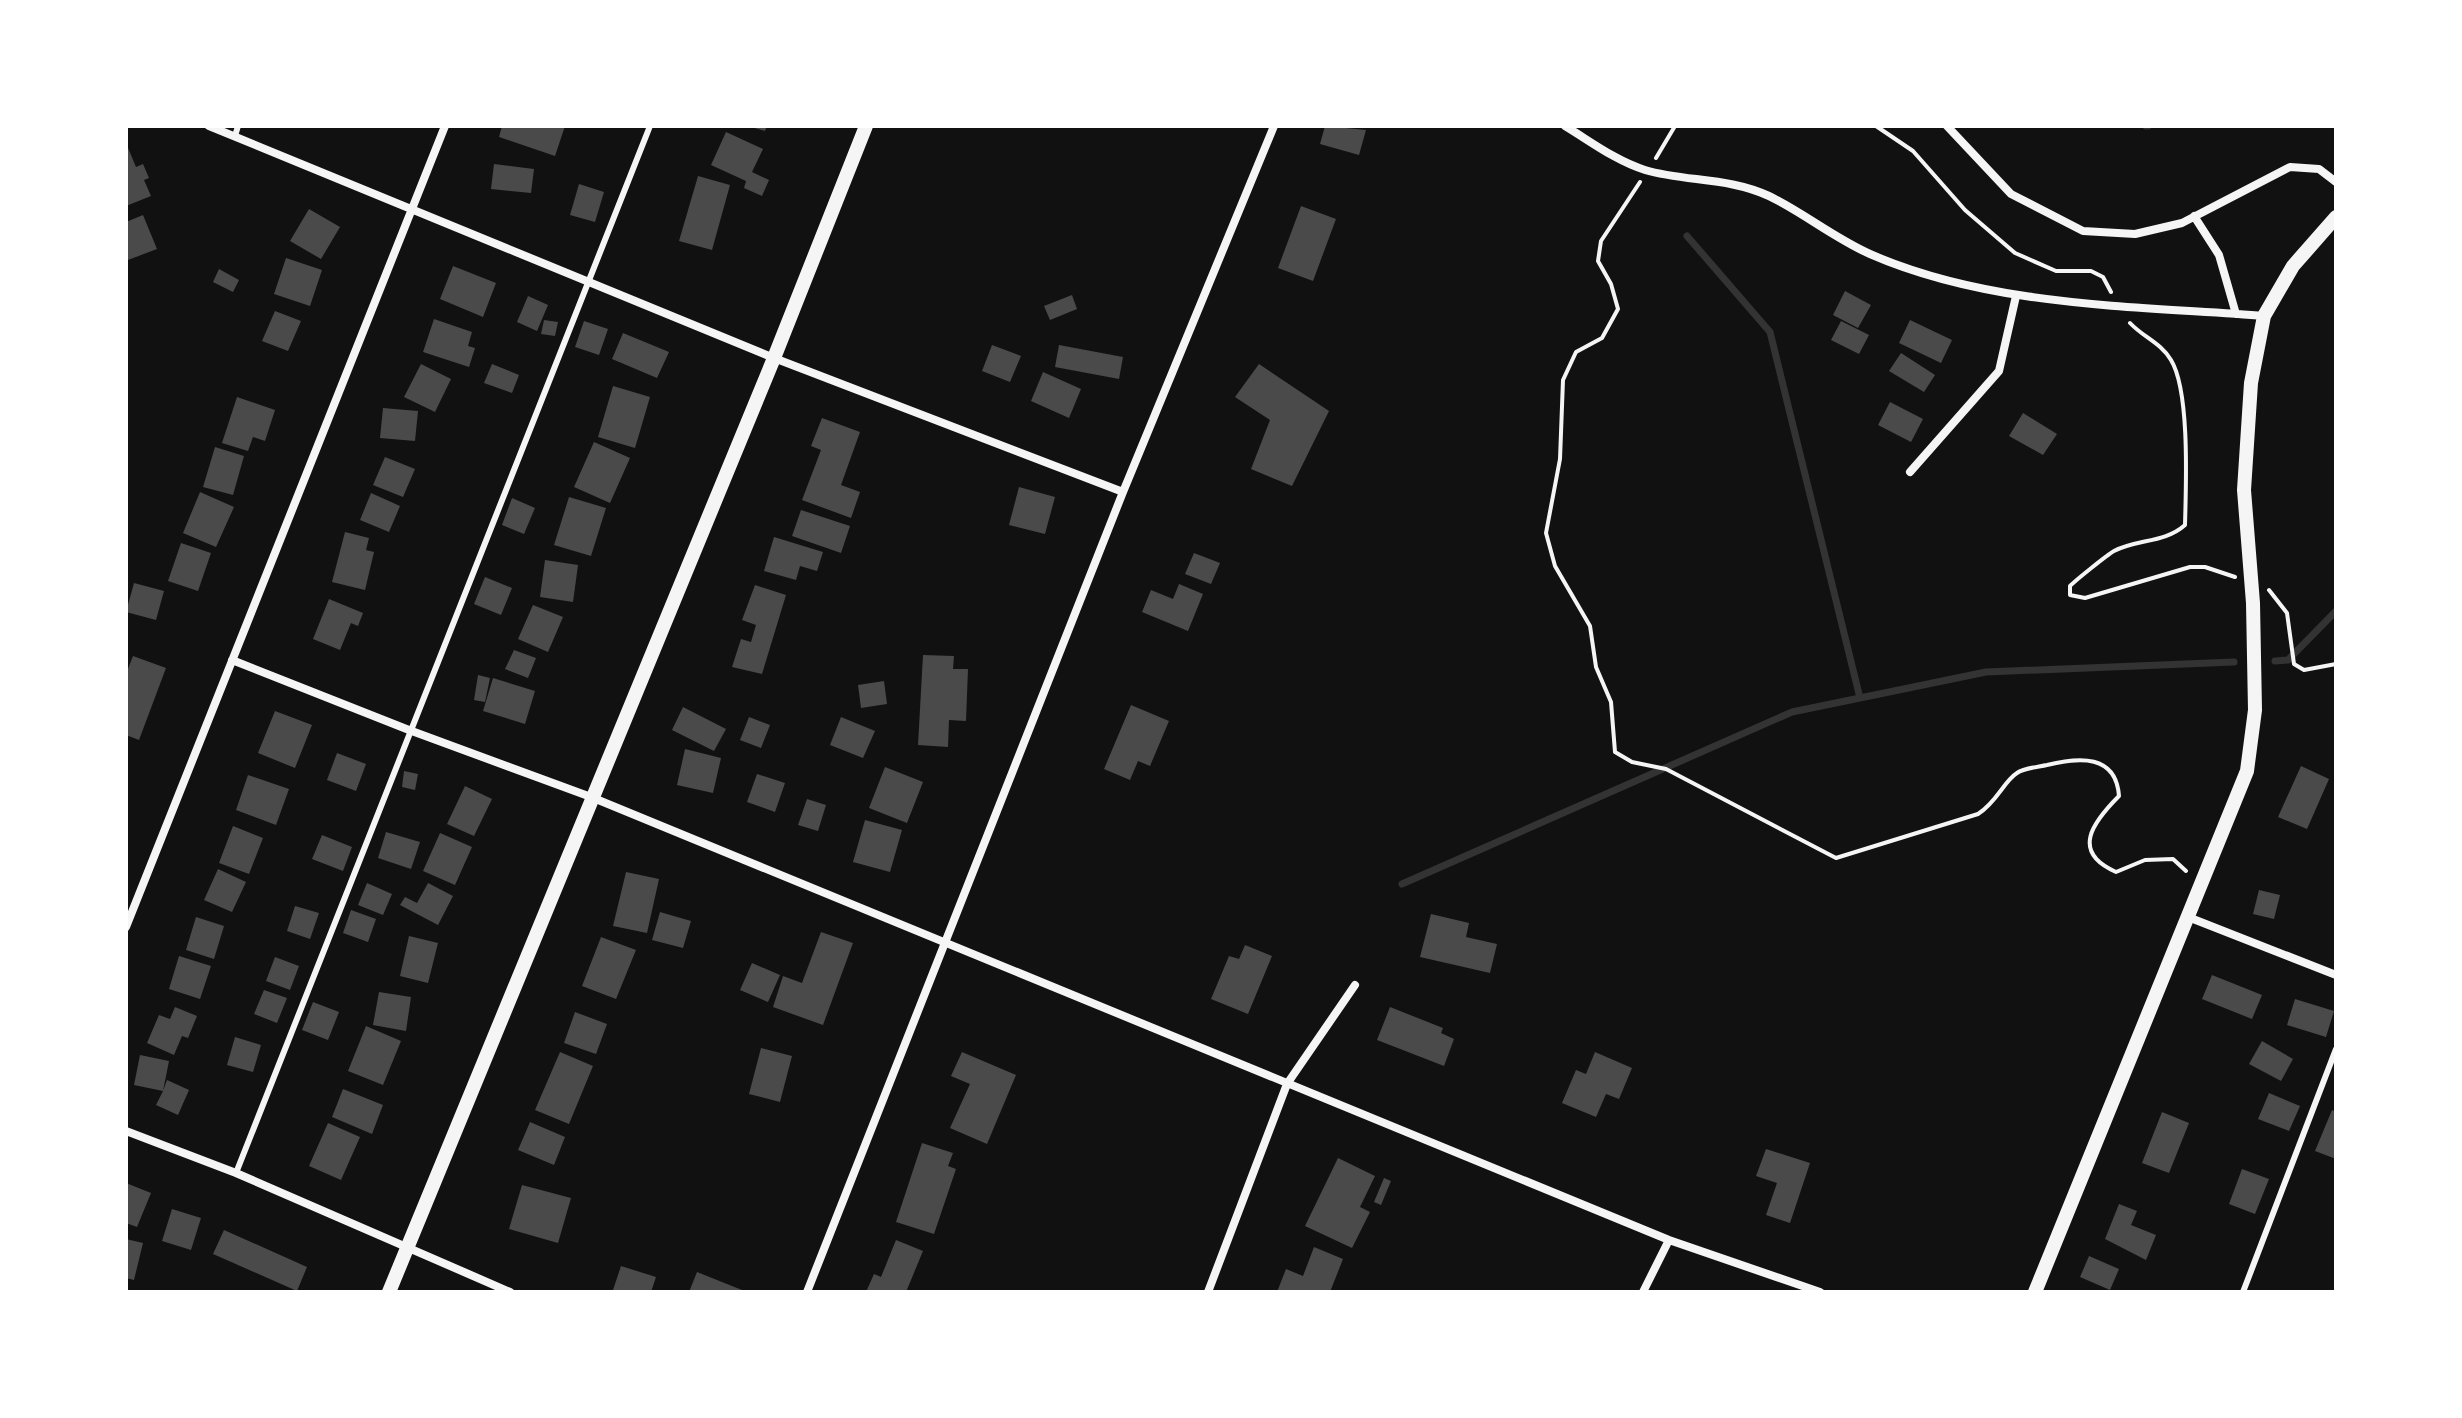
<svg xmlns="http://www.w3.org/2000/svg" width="2462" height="1418" font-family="Karla,sans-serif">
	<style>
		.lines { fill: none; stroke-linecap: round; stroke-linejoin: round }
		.stream { stroke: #333; stroke-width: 7 }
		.building { fill: #4a4a4a }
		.path { stroke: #f5f5f5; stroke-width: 4 }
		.service { stroke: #f5f5f5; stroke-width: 6 }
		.minor { stroke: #f5f5f5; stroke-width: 8 }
		.tertiary { stroke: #f5f5f5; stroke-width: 14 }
	</style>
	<rect width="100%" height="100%" fill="#111"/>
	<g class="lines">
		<path class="stream" d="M2146 126H2148
			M1687 236 1770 332 1860 698
			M2275 661 2288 660 2336 611
			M1402 884 1792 712 1986 672 2234 662"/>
	</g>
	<path class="building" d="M502 126H565L555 156 499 137Z
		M748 126H767L765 131Z
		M1325 126 1366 130 1359 155 1320 144Z
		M726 132 763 149 752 172 769 180 762 196 744 188 746 181 711 165Z
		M126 143 136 167 143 164 149 178 144 180 151 196 126 206Z
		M494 164 534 169 531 193 491 189Z
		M698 176 730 185 712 250 679 241Z
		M579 184 604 192 595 222 570 215Z
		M1301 206 1336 219 1313 281 1278 268Z
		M309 209 340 227 321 259 290 241Z
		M143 215 157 249 128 260 126 222Z
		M286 258 322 270 310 306 274 294Z
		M453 266 496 283 483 317 440 299Z
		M219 269 239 280 233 292 213 282Z
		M1845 291 1871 305 1858 328 1833 315Z
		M1072 295 1077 309 1050 320 1044 306Z
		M528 296 548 305 537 331 517 322Z
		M275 311 301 321 288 351 262 341Z
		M434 319 472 332 468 346 475 348 469 367 423 352Z
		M544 320 558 322 555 336 541 334Z
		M1910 320 1952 340 1941 363 1899 343Z
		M584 321 608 329 599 355 575 347Z
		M1841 321 1869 335 1859 354 1831 340Z
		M623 333 669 352 657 378 612 359Z
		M992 345 1021 356 1010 382 982 371Z
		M1059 345 1123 357 1119 379 1055 367Z
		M1901 353 1935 375 1924 392 1889 371Z
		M421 364 451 379 435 412 404 397Z
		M492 364 519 375 512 393 484 383Z
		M1259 364 1329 411 1292 486 1251 469 1270 420 1235 397Z
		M1043 372 1081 389 1069 418 1031 401Z
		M613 386 650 397 635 448 598 437Z
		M237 397 275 410 265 441 253 437 248 451 222 443Z
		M1890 402 1923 419 1911 442 1878 425Z
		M383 408 418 411 415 441 380 438Z
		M2023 413 2057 434 2043 455 2009 436Z
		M822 418 860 432 841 485 860 492 851 518 802 500 821 450 811 446Z
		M594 442 630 458 610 503 574 487Z
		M215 447 244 456 233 495 203 487Z
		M385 457 415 469 403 497 373 485Z
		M1019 487 1055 497 1045 534 1009 525Z
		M200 492 234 507 216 547 183 533Z
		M371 493 400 506 389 532 360 520Z
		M569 497 606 508 591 556 554 545Z
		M512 498 535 508 524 534 502 525Z
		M801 510 850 526 841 553 792 536Z
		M345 532 369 538 366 550 374 552 365 590 332 582Z
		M774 537 823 552 817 571 800 566 796 580 764 571Z
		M181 543 211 553 198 591 168 581Z
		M1194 553 1220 563 1211 584 1185 574Z
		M545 560 578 565 573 602 540 597Z
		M485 577 512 588 501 615 474 604Z
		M134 583 164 591 156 620 126 612Z
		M1179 584 1203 594 1188 631 1142 612 1151 590 1173 599Z
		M755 585 786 595 762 674 732 667 741 639 751 642 756 625 742 620Z
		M329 599 363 613 358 626 351 623 340 650 313 639Z
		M533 605 563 617 548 652 518 639Z
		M514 650 536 658 528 678 505 669Z
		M923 655 954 656 953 669H968L966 721 949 720 948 747 918 745Z
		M133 656 166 668 139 740 126 735V674Z
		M478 675 490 678 485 702 474 700Z
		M493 678 535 691 525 724 483 711Z
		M884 681 887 704 861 708 858 685Z
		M1131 705 1169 721 1150 766 1138 761 1130 780 1104 769Z
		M683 707 726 729 714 751 672 730Z
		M275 711 312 725 295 768 258 753Z
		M749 717 770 725 761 748 740 740Z
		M841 717 875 731 863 758 830 745Z
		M685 749 721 758 713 793 677 785Z
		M337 753 366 764 356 791 327 780Z
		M2301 766 2329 779 2307 829 2278 817Z
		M885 767 923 782 907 823 869 808Z
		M404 771 418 774 415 790 402 787Z
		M757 774 785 783 775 812 747 802Z
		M248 775 289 789 276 825 236 810Z
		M465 786 492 799 474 836 447 824Z
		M807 799 826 805 818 831 798 825Z
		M865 820 902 830 890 872 853 862Z
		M233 826 263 838 249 874 219 863Z
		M386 832 420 842 411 869 378 858Z
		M440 833 472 847 455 885 423 871Z
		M322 835 352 847 343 871 312 859Z
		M218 869 246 882 232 912 204 900Z
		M626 872 659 879 647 933 613 926Z
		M367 883 392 894 383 915 358 905Z
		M428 883 453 896 438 925 400 905 405 897 417 903Z
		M2259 890 2280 895 2274 919 2253 914Z
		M295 906 319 913 310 939 287 931Z
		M351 910 376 919 368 942 343 933Z
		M660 912 691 921 683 948 652 940Z
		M1431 914 1469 923 1466 937 1497 944 1490 973 1420 957Z
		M196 917 224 926 214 959 186 950Z
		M821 932 853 943 823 1025 773 1007 783 976 802 983Z
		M409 936 438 943 428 983 400 976Z
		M601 937 636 950 616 999 582 986Z
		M1245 945 1272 956 1248 1014 1211 999 1229 956 1239 959Z
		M179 956 211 966 200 999 169 989Z
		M275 957 299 966 290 990 266 981Z
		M752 963 780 975 768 1002 740 990Z
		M2212 975 2262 995 2252 1019 2202 999Z
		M264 990 287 998 277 1023 254 1014Z
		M379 992 411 997 406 1031 373 1025Z
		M2295 999 2334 1011 2326 1037 2287 1025Z
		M313 1002 339 1012 328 1040 302 1030Z
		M175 1007 197 1016 188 1038 182 1036 174 1055 147 1043 159 1015 170 1019Z
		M1390 1007 1443 1028 1441 1033 1454 1039 1444 1066 1377 1040Z
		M575 1012 607 1024 596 1054 564 1043Z
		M366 1026 401 1041 383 1085 348 1071Z
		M235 1037 261 1045 253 1072 227 1065Z
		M2262 1041 2293 1059 2281 1081 2249 1064Z
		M761 1048 792 1056 780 1102 749 1094Z
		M560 1052 593 1066 569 1124 535 1110Z
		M962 1052 1016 1075 987 1144 950 1128 970 1084 951 1076Z
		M1595 1052 1632 1068 1619 1099 1606 1094 1596 1117 1562 1103 1576 1070 1586 1074Z
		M140 1055 169 1061 163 1091 167 1080 189 1090 178 1115 156 1105 163 1091 134 1085Z
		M343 1089 383 1105 372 1134 332 1117Z
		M2269 1093 2300 1106 2289 1131 2258 1119Z
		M2332 1110 2336 1112V1159L2315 1151Z
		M2162 1112 2189 1123 2169 1173 2142 1163Z
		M530 1122 565 1137 554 1165 518 1150Z
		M328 1123 360 1137 341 1180 309 1166Z
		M922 1143 953 1153 948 1166 956 1169 934 1234 896 1222Z
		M1766 1149 1810 1163 1790 1223 1766 1215 1777 1183 1756 1176Z
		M1338 1158 1375 1176 1360 1207 1370 1212 1352 1248 1305 1226Z
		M2242 1169 2269 1179 2255 1214 2229 1204Z
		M1384 1178 1391 1181 1381 1205 1374 1202Z
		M126 1183 151 1193 137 1227 126 1223Z
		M522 1185 571 1198 558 1243 509 1229Z
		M2119 1204 2137 1211 2131 1225 2156 1235 2146 1260 2105 1239Z
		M172 1209 201 1218 191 1250 162 1241Z
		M224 1230 307 1267 297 1291 213 1254Z
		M126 1239 143 1243 134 1280 126 1278Z
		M896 1240 923 1251 906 1292H866L874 1274 881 1277Z
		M1314 1247 1343 1259 1330 1292H1277L1286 1269 1303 1276Z
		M2089 1256 2119 1269 2110 1290 2080 1277Z
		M621 1266 656 1277 651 1292 613 1290Z
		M697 1272 747 1292H689Z"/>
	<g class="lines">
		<path class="path" d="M1876 126 1913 151 1965 210 2015 253 2056 271H2091L2103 277 2111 292
			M1656 158 1675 126
			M1640 182 1601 241 1598 261 1611 284 1618 309 1602 338 1576 352 1563 380 1560 459 1546 533 1555 566 1590 626 1596 667 1611 702 1615 752 1632 762 1666 769 1836 858 1978 814C1997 802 2004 781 2017 773 2024 768 2038 767 2047 765 2079 757 2116 754 2119 796 2093 822 2070 852 2116 872L2145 860 2173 859 2186 871
			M2130 323C2143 337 2161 343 2171 360 2190 391 2186 485 2185 525 2165 543 2137 539 2114 551 2107 555 2076 580 2070 586V595L2085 598 2190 567H2205L2235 577
			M2269 590 2287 613 2294 664 2304 670 2336 664"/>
		<path class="service" d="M235 136 238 126
			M236 1173 650 126
			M2243 1292 2336 1049"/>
		<path class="minor" d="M209 126 774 358 1123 492
			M1565 126C1590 141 1616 161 1645 170 1686 182 1728 177 1769 196 1804 213 1834 238 1870 254 1991 307 2135 306 2264 316
			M1947 126 2011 194 2083 231 2135 234 2182 223 2290 167 2319 169 2336 182
			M2194 216 2219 255 2236 314
			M1910 472 1999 371 2016 296
			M232 660 409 730 591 797 1669 1240 1820 1292
			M2188 917 2336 975
			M126 927 445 126
			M126 1131 236 1173 510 1292
			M807 1292 1123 492 1274 126
			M1208 1292 1287 1084 1355 985
			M1643 1292 1669 1240"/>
		<path class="tertiary" d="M389 1292 774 358 866 126
			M2035 1292 2247 771 2255 710 2253 603 2244 490 2251 383 2264 316 2293 266 2336 217"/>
	</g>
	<rect width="2462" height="1418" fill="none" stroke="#ffffff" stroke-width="256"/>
</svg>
